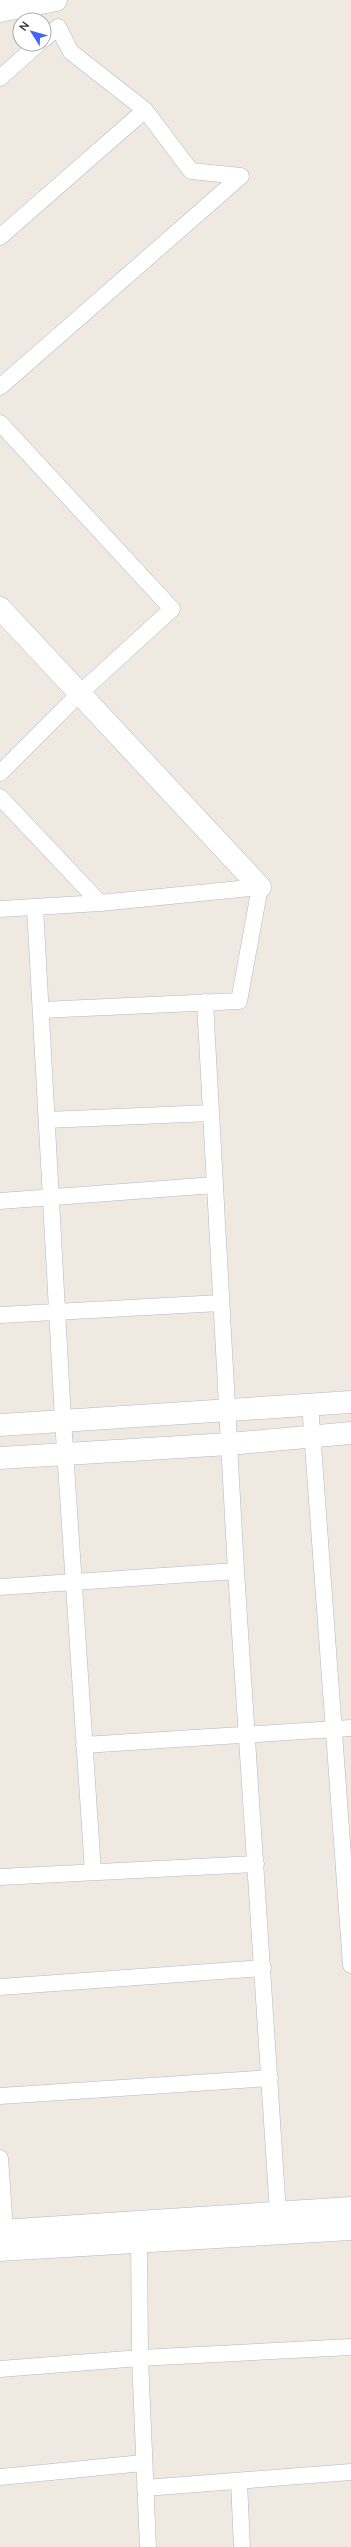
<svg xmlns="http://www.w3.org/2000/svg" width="351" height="2547" font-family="Mulish,sans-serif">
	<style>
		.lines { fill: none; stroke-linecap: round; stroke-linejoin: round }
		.street-casing { stroke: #b4b7c1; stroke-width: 17 }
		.secondary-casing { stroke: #b4b7c1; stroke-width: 23 }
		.street { stroke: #fff; stroke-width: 16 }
		.secondary { stroke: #fff; stroke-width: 22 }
	</style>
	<rect width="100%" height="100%" fill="#efe9e1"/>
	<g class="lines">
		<defs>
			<path id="street" d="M44 39 58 27 71 52 145 110 191 171 241 176
				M0 78 38 44
				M0 237 145 110
				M0 387 241 176
				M0 423 172 609 80 693 0 773
				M0 797 100 903
				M35 907 63 1420 93 1872
				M0 909 100 903 260 887 239 1001 41 1010
				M205 1002 236 1571 278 2213
				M47 1120 211 1113
				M0 1201 215 1185
				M0 1315 220 1303
				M310 1404 351 1965
				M0 1587 236 1571
				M84 1745 351 1728
				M0 1877 256 1864
				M0 1987 263 1968
				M0 2096 270 2078
				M0 2158 5 2230
				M139 2231 140 2358 148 2547
				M0 2369 140 2358 351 2347
				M0 2477 143 2463
				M239 2482 242 2547
				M145 2488 351 2472"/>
			<path id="secondary" d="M0 11 56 0
				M0 608 260 887
				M0 1425 351 1402
				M0 1458 229 1444 351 1433
				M0 2231 351 2208
				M0 2250 351 2229"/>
		</defs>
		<use href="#street" class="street-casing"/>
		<use href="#secondary" class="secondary-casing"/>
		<use href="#street" class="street"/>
		<use href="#secondary" class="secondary"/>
	</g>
	<g transform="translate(32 32) rotate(307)"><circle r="19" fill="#ffffff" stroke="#ababab"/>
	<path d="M0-3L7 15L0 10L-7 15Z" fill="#4264fb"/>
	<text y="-6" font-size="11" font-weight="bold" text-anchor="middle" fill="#2e2e2e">N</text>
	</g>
</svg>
